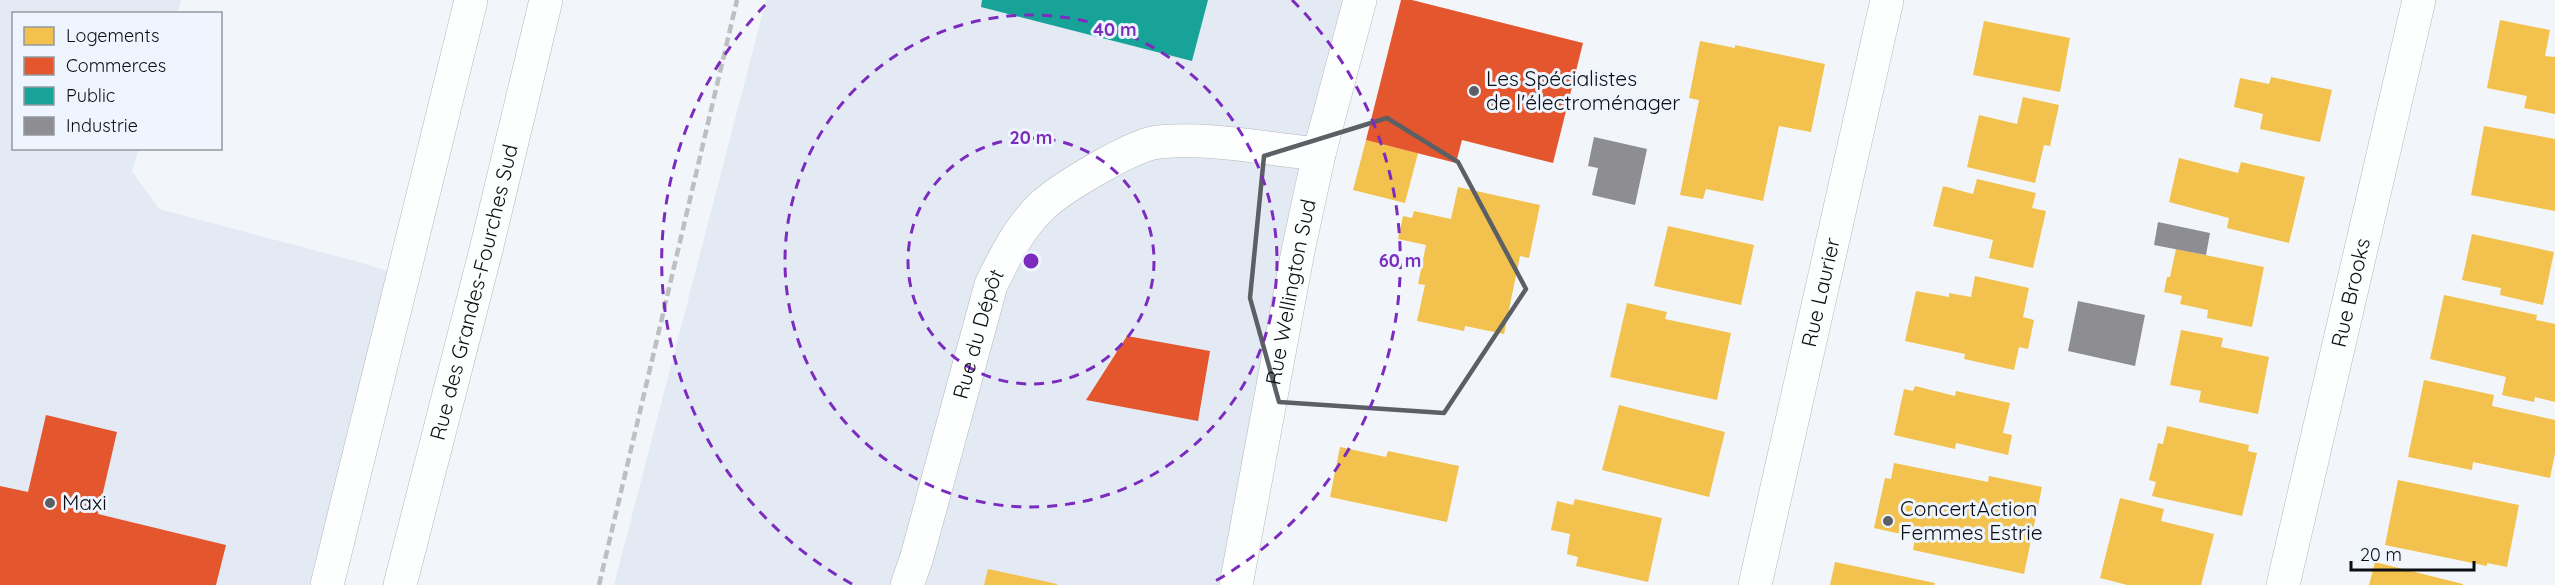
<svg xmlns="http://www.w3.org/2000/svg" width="2555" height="585" font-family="Quicksand,sans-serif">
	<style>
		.built { fill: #e3eaf4 }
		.homes { fill: #f2c14e }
		.shops { fill: #e4572e }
		.public { fill: #17a398 }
		.industry { fill: #8d8d92 }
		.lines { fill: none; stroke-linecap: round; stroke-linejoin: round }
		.street-casing { stroke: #b4b7bb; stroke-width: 34 }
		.primary-casing { stroke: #b4b7bb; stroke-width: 34 }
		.street { stroke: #fdfefe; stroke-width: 33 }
		.primary { stroke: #fdfefe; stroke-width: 33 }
		.rail { stroke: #bdbfc0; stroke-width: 4.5; stroke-dasharray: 9 4.5; stroke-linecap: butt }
		.marked { fill: none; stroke: #5c5f63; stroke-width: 4.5; stroke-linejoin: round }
		.ring { fill: none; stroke: #7b2cbf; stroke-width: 3; stroke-dasharray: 10 8 }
		.poi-dot { fill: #5c5f63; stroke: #eef5fe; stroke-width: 2 }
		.labels { text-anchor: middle; stroke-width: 6; stroke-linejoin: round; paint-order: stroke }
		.poi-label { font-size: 21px; fill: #0c0e11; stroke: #eef5fe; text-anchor: start }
		.street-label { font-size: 21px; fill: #0c0e11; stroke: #eef5fe }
		.centre { fill: #7b2cbf; stroke: #eef5fe; stroke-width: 3 }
		.ring-label { font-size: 18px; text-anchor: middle; font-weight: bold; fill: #7b2cbf; stroke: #eef5fe; stroke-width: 6; stroke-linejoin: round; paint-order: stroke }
	</style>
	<rect width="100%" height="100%" fill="#f2f6fa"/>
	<path class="built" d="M0 0H181L177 13 14 14V148L139 149 132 171 159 209 355 261 404 276 327 585H0Z
		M766 0H1353L1236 585H614Z"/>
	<path class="homes" d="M2500 20 2550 30 2545 56 2555 57V114L2524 108 2527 96 2487 88Z
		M1984 21 2070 38 2060 92 1973 75Z
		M1700 41 1735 48V45L1825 64 1811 132 1779 126 1763 201 1706 189 1703 199 1680 195 1699 100 1689 98Z
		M2271 77 2332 90 2320 142 2260 129 2263 114 2234 107 2240 78 2269 84Z
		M2023 97 2059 105 2050 146 2044 145 2035 183 1967 167 1979 115 2017 124Z
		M2484 126 2555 139V211L2471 195Z
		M1366 140 1418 153 1405 203 1353 190Z
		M2179 158 2238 173 2241 162 2305 177 2289 243 2227 228 2229 218 2169 202Z
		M1977 179 2036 193 2032 208 2046 211 2033 268 1989 258 1993 240 1933 226 1943 186 1973 194Z
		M1458 187 1540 205 1529 258 1520 256 1504 334 1465 326 1464 331 1417 321 1425 285 1418 284 1426 245 1398 239 1403 216 1412 218 1414 211 1451 219Z
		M1668 226 1754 245 1741 305 1654 286Z
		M2472 234 2554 252 2543 305 2500 295 2501 288 2462 280Z
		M2176 249 2264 267 2252 327 2207 318 2208 310 2180 304 2182 296 2164 292 2167 277H2170Z
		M1975 276 2029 288 2023 317 2034 320 2028 349 2019 347 2014 370 1964 359 1965 354 1905 341 1916 291 1949 297V293L1971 297Z
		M2444 295 2537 315 2536 320 2555 324V402L2535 397 2534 402 2502 395 2506 377 2430 359Z
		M1627 303 1667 312 1665 319 1731 333 1717 400 1610 377Z
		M2181 330 2223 338 2221 347 2269 357 2258 414 2199 402 2201 391 2170 385Z
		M2424 380 2494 395 2492 406 2555 420V453L2550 478 2473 462 2472 470 2408 457Z
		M1915 386 1955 396 1956 391 2010 403 2003 433 2012 435 2008 455 1956 443 1955 449 1894 435 1904 389 1913 391Z
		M1619 405 1725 432 1709 497 1602 470Z
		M2167 426 2249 445 2248 451 2257 453 2242 516 2152 496 2156 482 2149 480 2158 443 2163 444Z
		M1340 447 1386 457 1388 451 1459 466 1447 522 1330 497Z
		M1894 463 1988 482 1989 476 2042 487 2024 574 1913 550 1915 537 1874 528 1885 478 1891 479Z
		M2398 480 2519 505 2507 567 2487 563V566L2385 545Z
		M2120 498 2164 509 2161 521 2214 534 2201 585H2127L2100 578Z
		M1575 499 1662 518 1648 582 1576 566 1578 557 1567 554 1570 534 1551 530 1557 501 1573 505Z
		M1835 562 1935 583 1934 585H1830Z
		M2375 562 2463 584V585H2369Z
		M988 569 1057 584V585H984Z"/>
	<path class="shops" d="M1401 0H1412L1583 43 1553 163 1462 140 1456 163 1366 140Z
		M1127 336 1210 351 1198 421 1086 400Z
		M46 415 117 432 98 514 226 545 216 585H0V486L28 492Z"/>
	<path class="public" d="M982 0H1208L1192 61 981 7Z"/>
	<path class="industry" d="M1594 137 1647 149 1635 205 1592 195 1598 168 1588 166Z
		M2158 222 2210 233 2206 255 2154 245Z
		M2078 301 2145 315 2135 366 2068 351Z"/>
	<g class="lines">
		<defs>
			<g id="street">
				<path id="s1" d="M907 585 916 560 991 285C1004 258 1020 226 1043 205 1063 187 1134 144 1159 142 1210 137 1268 149 1319 154"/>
				<path id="s2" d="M1236 585 1298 251 1319 154 1360 0"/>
				<path id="s3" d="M1755 585 1887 0"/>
				<path id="s4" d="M2283 585 2419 0"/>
			</g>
			<g id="primary">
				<path d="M327 585 471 0"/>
				<path id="s5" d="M400 585 486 250 546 0"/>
			</g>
		</defs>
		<use href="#street" class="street-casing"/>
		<use href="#primary" class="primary-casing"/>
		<use href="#street" class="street"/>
		<use href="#primary" class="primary"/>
		<path class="rail" d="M599 585 737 0"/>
	</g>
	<path class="marked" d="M1387 118 1458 162 1526 289 1444 413 1279 402 1250 298 1264 156Z"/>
	<g class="ring">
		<circle cx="1031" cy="261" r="123"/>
		<circle cx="1031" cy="261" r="246"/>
		<path d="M852 584A369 369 0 0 1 770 0M1292 0A369 369 0 0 1 1210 584"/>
	</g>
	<g class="poi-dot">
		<circle cx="1474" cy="91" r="6"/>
		<circle cx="50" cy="503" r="6"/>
		<circle cx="1888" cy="521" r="6"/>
	</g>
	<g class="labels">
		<g class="poi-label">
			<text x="1486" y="86">Les Spécialistes<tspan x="1486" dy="24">de l'électroménager</tspan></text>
			<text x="62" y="510">Maxi</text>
			<text x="1900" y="516">ConcertAction<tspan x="1900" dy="24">Femmes Estrie</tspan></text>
		</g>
		<g class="street-label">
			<text dy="7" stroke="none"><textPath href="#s2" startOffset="298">Rue Wellington Sud</textPath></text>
			<text dy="7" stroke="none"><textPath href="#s3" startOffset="300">Rue Laurier</textPath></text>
			<text dy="7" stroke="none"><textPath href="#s4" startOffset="300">Rue Brooks</textPath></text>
			<text dy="7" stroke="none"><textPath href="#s5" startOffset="302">Rue des Grandes-Fourches Sud</textPath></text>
			<text dy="7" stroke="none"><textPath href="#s1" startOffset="261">Rue du Dépôt</textPath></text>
		</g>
	</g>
	<circle cx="1031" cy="261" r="9" class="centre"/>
	<g class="ring-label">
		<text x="1115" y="36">40 m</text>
		<text x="1031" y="144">20 m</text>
		<text x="1400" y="267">60 m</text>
	</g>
	<rect x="12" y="12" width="210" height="138" fill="#eef5fe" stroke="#94999f" stroke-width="1.5"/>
	<rect x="24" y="27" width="30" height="18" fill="#f2c14e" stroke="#94999f" stroke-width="1.5"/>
	<text x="66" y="42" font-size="18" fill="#0c0e11">Logements</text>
	<rect x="24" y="57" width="30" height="18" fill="#e4572e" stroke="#94999f" stroke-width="1.5"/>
	<text x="66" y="72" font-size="18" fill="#0c0e11">Commerces</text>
	<rect x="24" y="87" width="30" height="18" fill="#17a398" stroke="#94999f" stroke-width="1.5"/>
	<text x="66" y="102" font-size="18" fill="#0c0e11">Public</text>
	<rect x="24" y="117" width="30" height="18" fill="#8d8d92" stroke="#94999f" stroke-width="1.5"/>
	<text x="66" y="132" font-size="18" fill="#0c0e11">Industrie</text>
	<path d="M2351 561v9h123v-9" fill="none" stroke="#0c0e11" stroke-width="3"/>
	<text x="2360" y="561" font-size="18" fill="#0c0e11" stroke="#eef5fe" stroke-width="4.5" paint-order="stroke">20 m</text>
</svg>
